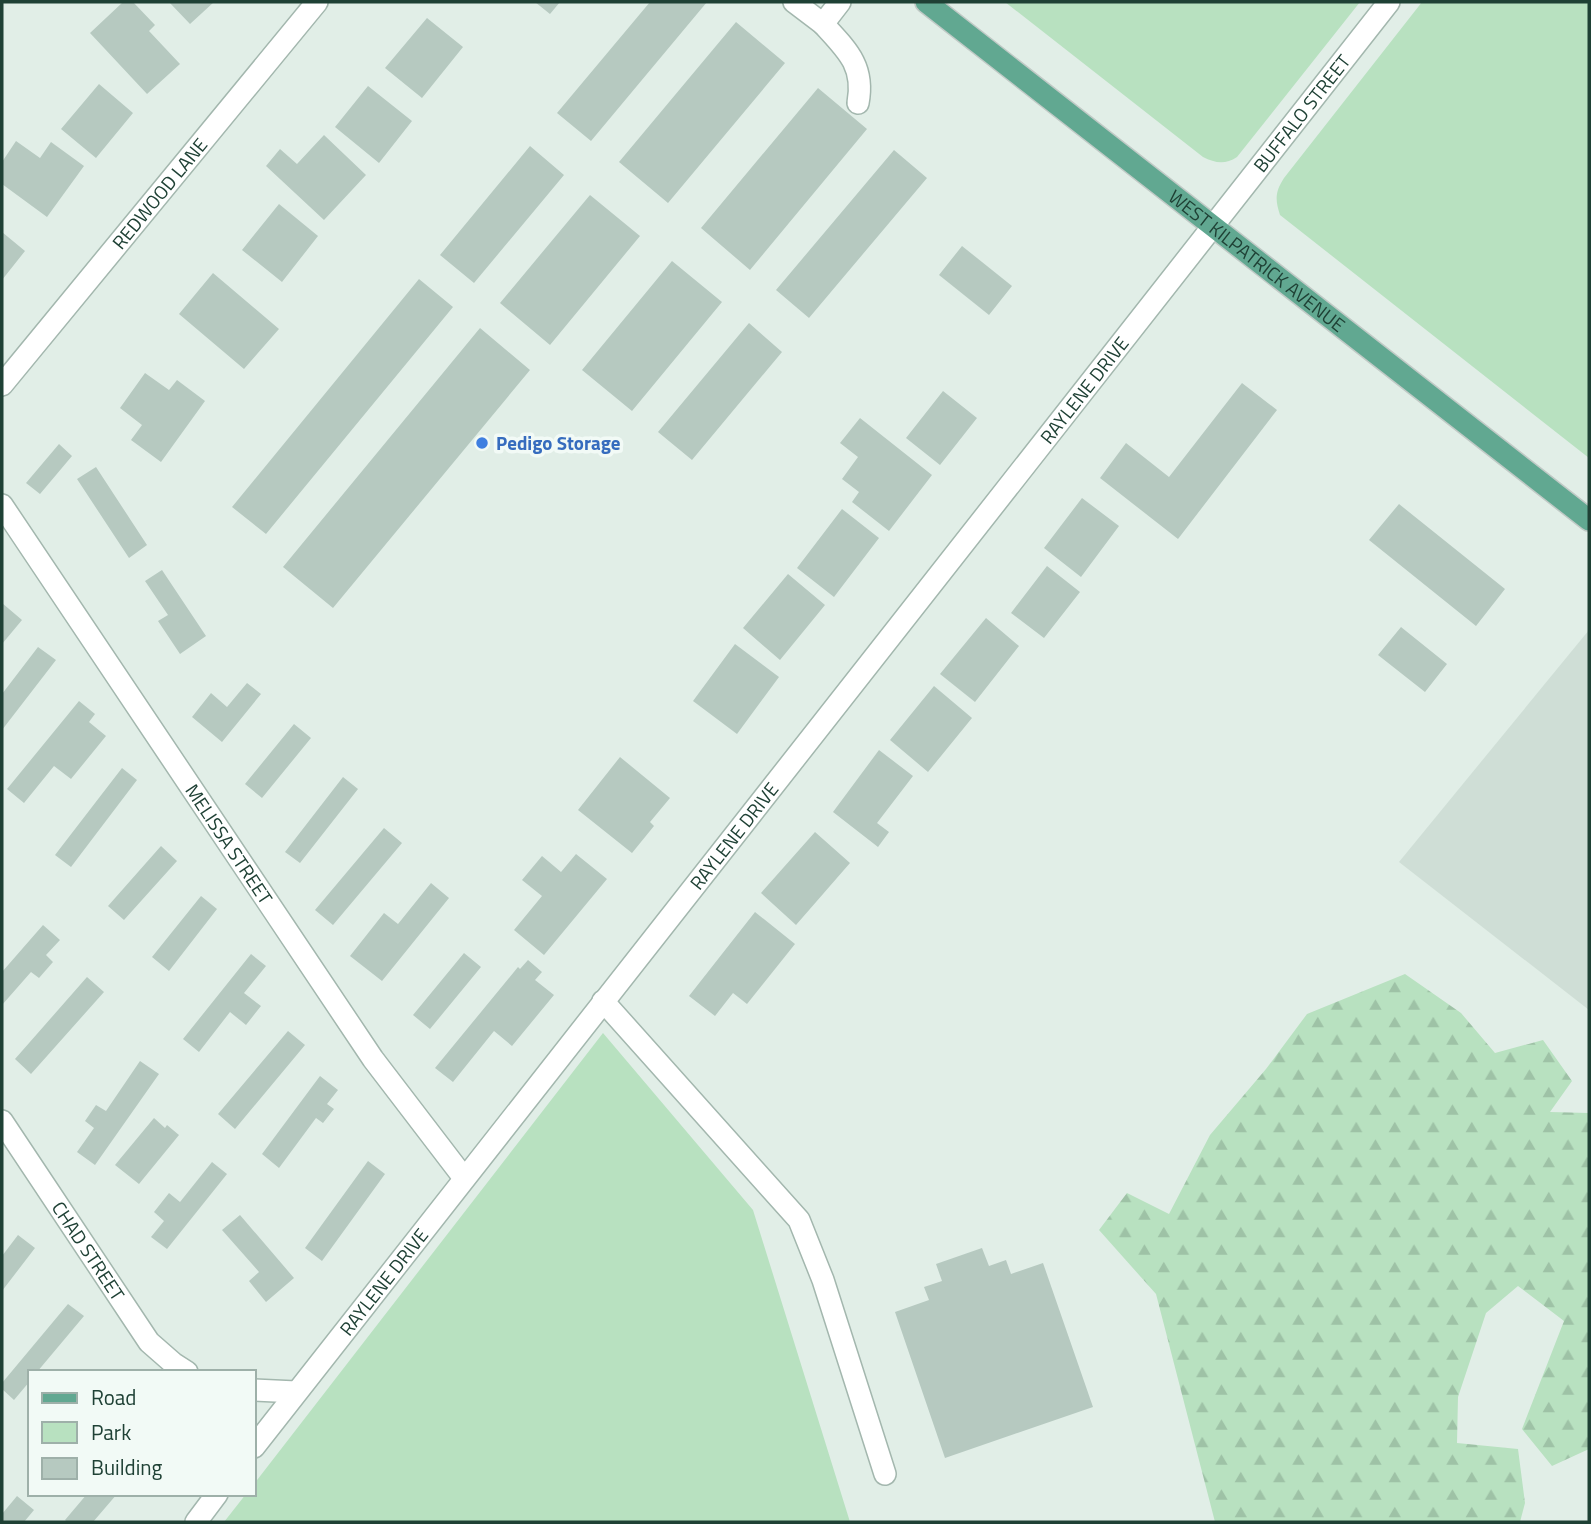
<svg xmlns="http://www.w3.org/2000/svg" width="1591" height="1524" font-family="'Titillium Web',sans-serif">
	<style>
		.built { fill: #cfded6 }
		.green { fill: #b8e1c0 }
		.forest { fill: url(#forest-firs) }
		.building { fill: #b6c9c0 }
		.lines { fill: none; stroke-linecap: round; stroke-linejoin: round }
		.minor-casing { stroke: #a3b7ae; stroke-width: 24 }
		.major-casing { stroke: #c0cac6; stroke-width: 24 }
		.minor { stroke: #fff; stroke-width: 21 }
		.major { stroke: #61a891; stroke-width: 21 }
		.shop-dot { fill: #3f7fe0; stroke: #f2faf6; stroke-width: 2.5 }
		.labels { text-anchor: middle; stroke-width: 7; stroke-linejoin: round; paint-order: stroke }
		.street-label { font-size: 19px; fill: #1f4135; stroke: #f2faf6 }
		.shop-label { font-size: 19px; font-weight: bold; fill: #366cbe; stroke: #f2faf6; text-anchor: start }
	</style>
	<defs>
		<pattern id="forest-firs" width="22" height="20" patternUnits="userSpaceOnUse" patternTransform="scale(1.75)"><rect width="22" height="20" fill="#b8e1c0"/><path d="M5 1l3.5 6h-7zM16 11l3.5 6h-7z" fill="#9ec2a6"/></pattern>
	</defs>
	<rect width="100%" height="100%" fill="#e1eee7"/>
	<path class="built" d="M1589 630V1010L1399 862Z"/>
	<path class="green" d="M1005 2H1360L1237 157C1225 165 1215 163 1203 157Z
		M1422 2H1589V458L1280 215C1275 200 1275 192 1284 178Z
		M603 1033 753 1210 850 1522H224L246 1494H254V1484Z"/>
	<path class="forest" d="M1405 974 1461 1013 1495 1053 1543 1040 1572 1081 1550 1112 1589 1113V1449L1552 1466 1522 1429 1564 1321 1518 1286 1486 1313 1458 1397 1457 1443 1518 1449 1525 1503 1520 1522H1215L1156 1294 1099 1230 1127 1193 1169 1214 1210 1135 1266 1069 1307 1014Z"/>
	<path class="building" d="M123 2H133L155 25 149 31 180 64 147 94 90 33Z
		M169 2H214L190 24Z
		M535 2H560L550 14Z
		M650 2H707L591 141 557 113Z
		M427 18 463 47 422 98 385 68Z
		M736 22 785 63 668 203 619 162Z
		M99 84 133 113 96 158 61 129Z
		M368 86 412 121 379 163 335 127Z
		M818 88 867 129 750 270 701 228Z
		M324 135 366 175 324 220 266 166 280 149 297 164Z
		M16 141 40 158 51 142 84 166 47 217 2 184V162Z
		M530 146 564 175 474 283 440 255Z
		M894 150 927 178 809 318 776 290Z
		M590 195 640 236 550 345 500 303Z
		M279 204 318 236 282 282 242 250Z
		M2 232 25 251 2 280Z
		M962 246 1012 286 989 315 939 275Z
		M672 261 722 302 632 411 582 370Z
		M213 273 279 329 244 369 179 314Z
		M419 279 453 307 266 534 232 507Z
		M749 323 782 352 692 460 658 432Z
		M480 328 530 370 333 608 283 567Z
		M145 373 169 390 177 380 205 401 161 462 131 440 142 425 120 408Z
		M1242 383 1277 410 1178 539 1100 478 1126 443 1169 477Z
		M943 391 977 418 940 465 906 438Z
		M860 418 932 475 889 531 852 502 859 492 842 479 858 457 840 443Z
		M59 444 72 456 40 494 26 483Z
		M96 467 147 545 129 558 77 479Z
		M1082 498 1119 526 1081 577 1044 548Z
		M1399 504 1505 589 1476 626 1369 540Z
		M842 509 879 538 834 597 797 568Z
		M1047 566 1080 592 1044 638 1011 613Z
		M162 570 206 636 180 654 158 621 168 615 145 581Z
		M788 574 825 605 780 660 743 628Z
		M2 603 22 620 2 644Z
		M986 618 1019 646 975 702 940 674Z
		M1401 627 1447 664 1425 692 1378 655Z
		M735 644 779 677 737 734 693 701Z
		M38 647 56 660 2 730V694Z
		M247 683 261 694 222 742 192 717 211 693 227 707Z
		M934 686 972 718 928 772 890 740Z
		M79 701 95 714 89 722 106 736 71 779 54 766 24 803 7 789Z
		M294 724 311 738 262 798 245 784Z
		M879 750 913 776 877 823 889 832 878 847 833 812Z
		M620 757 670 798 650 822 654 826 632 853 578 810Z
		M122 768 137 780 71 867 55 855Z
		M343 777 358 789 300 863 285 852Z
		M384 828 402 843 333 925 315 910Z
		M815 832 850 863 796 925 761 893Z
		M161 846 177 861 124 920 108 906Z
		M576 854 607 879 544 955 514 930 542 896 522 880 542 856 561 872Z
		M431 883 449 898 382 981 350 956 384 913 398 924Z
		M201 896 217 909 169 971 152 957Z
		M755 912 795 944 747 1004 733 993 715 1016 689 996Z
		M43 925 60 940 46 955 53 962 39 978 31 972 2 1005V972Z
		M464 953 481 967 430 1029 413 1015Z
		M251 954 266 966 244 993 261 1006 246 1025 230 1012 199 1052 183 1039Z
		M528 960 542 972 535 980 554 995 512 1046 494 1031 453 1082 435 1068 518 967 520 969Z
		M87 977 104 992 31 1074 15 1059Z
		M288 1031 305 1045 235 1129 218 1114Z
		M140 1061 159 1074 95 1165 77 1152 94 1128 85 1121 96 1105 106 1111Z
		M320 1076 338 1090 327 1104 334 1109 323 1123 316 1118 279 1168 262 1154Z
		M154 1118 165 1128 167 1125 179 1135 139 1184 115 1165Z
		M368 1161 385 1174 322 1261 305 1248Z
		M212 1162 227 1174 167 1249 151 1237 164 1221 154 1212 169 1193 180 1202Z
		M240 1215 294 1278 266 1302 249 1281 259 1272 222 1230Z
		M18 1235 35 1248 2 1291V1256Z
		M982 1248 989 1266 1006 1260 1011 1274 1043 1263 1093 1407 945 1458 895 1312 929 1300 924 1287 942 1281 936 1264Z
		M68 1304 84 1316 37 1372H30V1381L14 1400 2 1389V1383Z
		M87 1494H117L93 1522H67L65 1520Z
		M17 1496 34 1510 24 1522H2V1514Z"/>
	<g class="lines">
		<defs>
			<g id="minor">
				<path d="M794 2 823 24 840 2"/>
				<path d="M823 24C847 50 865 66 858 103"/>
				<path id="s1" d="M2 385 317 2"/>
				<path id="s2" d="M2 505 373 1059 464 1178"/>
				<path d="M603 1001 799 1220 823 1280 885 1474"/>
				<path id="s3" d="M2 1121 149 1342 173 1363 187 1372"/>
				<path d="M254 1390 296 1392"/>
				<path id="s4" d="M254 1447 1389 2"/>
				<path d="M196 1522 217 1494"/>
			</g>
			<g id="major">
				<path id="s5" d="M926 2 1589 520"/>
			</g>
		</defs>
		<use href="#minor" class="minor-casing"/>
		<use href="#major" class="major-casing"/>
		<use href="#minor" class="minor"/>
		<use href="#major" class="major"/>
	</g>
	<circle class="shop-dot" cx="482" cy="443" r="7"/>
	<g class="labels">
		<g class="street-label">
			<text dy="7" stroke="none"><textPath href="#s4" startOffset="1696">BUFFALO STREET</textPath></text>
			<text dy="7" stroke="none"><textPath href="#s1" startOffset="248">REDWOOD LANE</textPath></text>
			<text dy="7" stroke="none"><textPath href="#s5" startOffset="420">WEST KILPATRICK AVENUE</textPath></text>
			<text dy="7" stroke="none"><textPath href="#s4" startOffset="1344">RAYLENE DRIVE</textPath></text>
			<text dy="7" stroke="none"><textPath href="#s4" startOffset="777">RAYLENE DRIVE</textPath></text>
			<text dy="7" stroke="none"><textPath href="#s2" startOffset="408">MELISSA STREET</textPath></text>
			<text dy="7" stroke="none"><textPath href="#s3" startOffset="156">CHAD STREET</textPath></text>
			<text dy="7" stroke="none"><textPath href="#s4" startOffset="210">RAYLENE DRIVE</textPath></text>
		</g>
		<g class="shop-label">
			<text x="496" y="450">Pedigo Storage</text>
		</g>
	</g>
	<rect width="1591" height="1524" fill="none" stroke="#1f4135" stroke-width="7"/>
	<rect x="28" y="1370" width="228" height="126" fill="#f2faf6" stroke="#9eb0a9" stroke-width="2"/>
	<rect x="42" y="1393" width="35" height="10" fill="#61a891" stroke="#9eb0a9" stroke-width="2"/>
	<text x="91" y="1405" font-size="21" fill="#1f4135">Road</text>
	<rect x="42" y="1422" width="35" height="21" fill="#b8e1c0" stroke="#9eb0a9" stroke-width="2"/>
	<text x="91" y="1440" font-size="21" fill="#1f4135">Park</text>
	<rect x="42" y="1458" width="35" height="21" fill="#b6c9c0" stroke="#9eb0a9" stroke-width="2"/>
	<text x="91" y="1475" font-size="21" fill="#1f4135">Building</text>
</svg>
